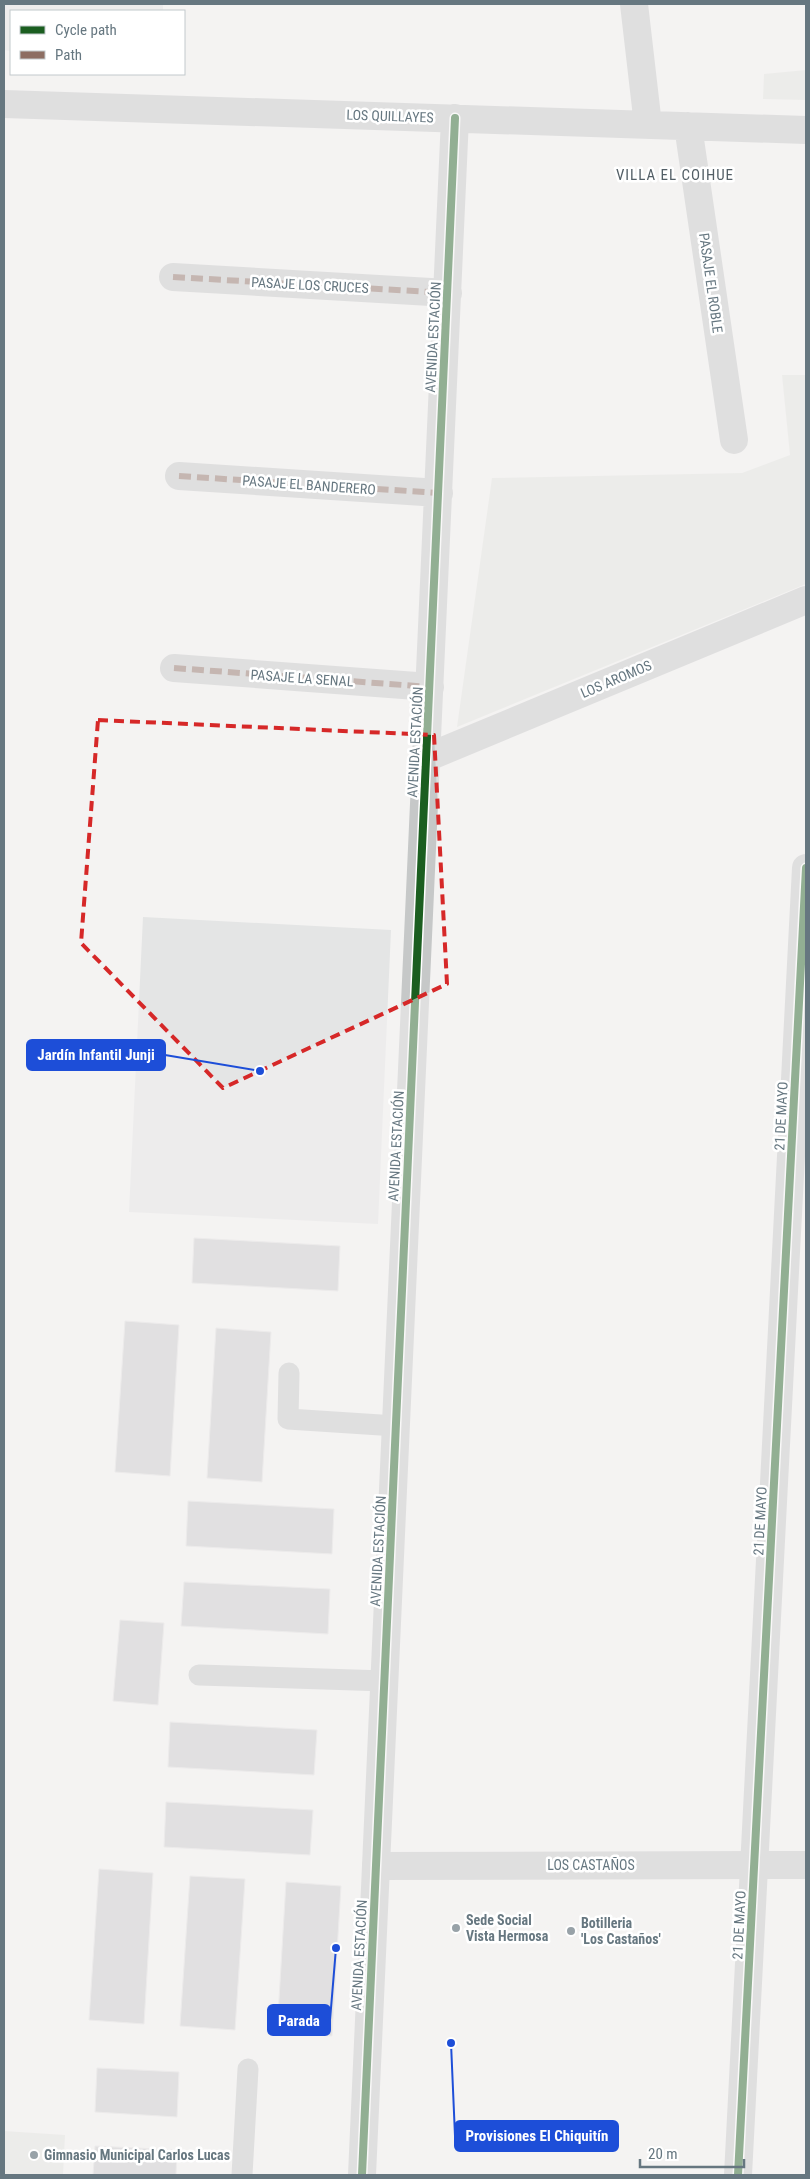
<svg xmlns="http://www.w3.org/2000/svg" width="810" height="2179" font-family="'Roboto Condensed',sans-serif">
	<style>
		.built { fill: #e4e5e5 }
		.green { fill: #e3e5e0 }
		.building { fill: #cacbcc; stroke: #e3e2e2 }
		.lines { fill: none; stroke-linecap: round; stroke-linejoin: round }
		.service { stroke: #c6c8c8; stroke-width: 21 }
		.minor { stroke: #c6c8c8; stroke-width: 28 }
		.tertiary { stroke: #c6c8c8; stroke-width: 28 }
		.quiet { stroke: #8d6e63; stroke-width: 6; stroke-dasharray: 12 6; stroke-linecap: butt }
		.cycleway-casing { stroke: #fff; stroke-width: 11 }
		.cycleway { stroke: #1b5e20; stroke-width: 8 }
		.marked { fill: none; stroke: #d62828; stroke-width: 4; stroke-dasharray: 10 6; stroke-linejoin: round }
		.poi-dot { fill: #98a2a8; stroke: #fff; stroke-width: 2 }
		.labels { text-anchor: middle; stroke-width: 5; stroke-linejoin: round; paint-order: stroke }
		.street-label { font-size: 14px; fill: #667780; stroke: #fff }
		.poi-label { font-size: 14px; font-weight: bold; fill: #667780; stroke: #fff; text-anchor: start }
		.neighbourhood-label { font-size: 15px; letter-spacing: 1px; fill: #535f66; stroke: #fff }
		.leader { fill: none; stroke: #1d4ed8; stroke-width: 2 }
		.callout-dot { fill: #1d4ed8; stroke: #fff; stroke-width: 2 }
		.callout { fill: #1d4ed8; stroke: #1d4ed8; stroke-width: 2 }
		.callout-label { font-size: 15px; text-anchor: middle; font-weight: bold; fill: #fff }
	</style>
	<rect width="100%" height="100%" fill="#f4f3f2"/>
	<path class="built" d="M4 4H163V11H11V51L4 50Z
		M143 917 391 930 378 1224 129 1212Z"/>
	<path class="green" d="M806 70V100L763 99 764 74Z
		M782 375H806V584L457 727 492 478 742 473 790 455Z
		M4 2131 65 2135 63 2175H4Z"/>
	<path class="building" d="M194 1238 340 1246 338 1291 192 1283Z
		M125 1321 179 1325 170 1476 115 1472Z
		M216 1328 271 1332 262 1482 207 1478Z
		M188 1501 334 1509 332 1554 186 1546Z
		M184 1582 330 1589 328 1634 181 1626Z
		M120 1620 164 1623 158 1705 113 1701Z
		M170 1722 317 1730 314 1775 168 1767Z
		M166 1802 313 1810 310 1855 164 1847Z
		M99 1869 153 1873 144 2024 89 2020Z
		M190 1876 245 1879 235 2030 180 2026Z
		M286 1882 341 1886 332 2036 277 2033Z
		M97 2068 179 2072 177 2117 95 2112Z
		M95 2146 177 2150 176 2175H93Z"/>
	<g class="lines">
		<path class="service" d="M289 1373 288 1419 396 1426
			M199 1675 385 1681
			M242 2175 248 2069"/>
		<path class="minor" d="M634 4 648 125
			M4 104 806 130
			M688 126 734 440
			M173 277 448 293
			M179 476 439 493
			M174 668 430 687
			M426 758 806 600
			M376 1866 455 118
			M738 2175 806 868"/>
		<path class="tertiary" d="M362 2175 376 1866 806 1865"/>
		<path class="quiet" d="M173 277 448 293
			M179 476 439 493
			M174 668 430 687"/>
		<defs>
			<path id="cycleway" d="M362 2175 455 118
				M738 2175 806 868"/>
		</defs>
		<use href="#cycleway" class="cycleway-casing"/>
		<use href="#cycleway" class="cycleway"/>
	</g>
	<path d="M0 0H810V2179H0ZM98 720 434 735 447 984 223 1088 81 943Z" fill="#f4f3f2" fill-opacity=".55" fill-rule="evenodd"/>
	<path class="marked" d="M98 720 434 735 447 984 223 1088 81 943Z"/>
	<g class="poi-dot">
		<circle cx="456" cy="1928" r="5"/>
		<circle cx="571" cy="1931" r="5"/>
		<circle cx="34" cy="2155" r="5"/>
	</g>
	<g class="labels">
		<g class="street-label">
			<text transform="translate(390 116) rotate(2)" y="5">LOS QUILLAYES</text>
			<text transform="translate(711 283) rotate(82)" y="5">PASAJE EL ROBLE</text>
			<text transform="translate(310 285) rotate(3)" y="5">PASAJE LOS CRUCES</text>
			<text transform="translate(433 337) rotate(-87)" y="5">AVENIDA ESTACIÓN</text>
			<text transform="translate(309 485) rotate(4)" y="5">PASAJE EL BANDERERO</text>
			<text transform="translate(302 678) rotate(4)" y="5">PASAJE LA SENAL</text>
			<text transform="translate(616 679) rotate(-23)" y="5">LOS AROMOS</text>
			<text transform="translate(415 742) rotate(-87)" y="5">AVENIDA ESTACIÓN</text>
			<text transform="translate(781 1116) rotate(-87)" y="5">21 DE MAYO</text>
			<text transform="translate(396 1146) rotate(-87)" y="5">AVENIDA ESTACIÓN</text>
			<text transform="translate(760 1521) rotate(-87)" y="5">21 DE MAYO</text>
			<text transform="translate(378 1551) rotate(-87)" y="5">AVENIDA ESTACIÓN</text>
			<text x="591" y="1870">LOS CASTAÑOS</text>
			<text transform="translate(739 1925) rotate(-87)" y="5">21 DE MAYO</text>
			<text transform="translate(359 1955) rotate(-87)" y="5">AVENIDA ESTACIÓN</text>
		</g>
		<g class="poi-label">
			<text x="466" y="1925">Sede Social<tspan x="466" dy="16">Vista Hermosa</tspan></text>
			<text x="581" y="1928">Botilleria<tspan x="581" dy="16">'Los Castaños'</tspan></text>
			<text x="44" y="2160">Gimnasio Municipal Carlos Lucas</text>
		</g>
		<g class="neighbourhood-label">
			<text x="675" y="180">VILLA EL COIHUE</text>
		</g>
	</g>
	<path class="leader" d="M260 1071L165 1055M336 1948L330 2020M451 2043L455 2136"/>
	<g class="callout-dot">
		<circle cx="260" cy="1071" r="5"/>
		<circle cx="336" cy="1948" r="5"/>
		<circle cx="451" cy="2043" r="5"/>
	</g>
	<g class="callout">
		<rect x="27" y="1040" width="138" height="30" rx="5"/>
		<rect x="268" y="2005" width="62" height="30" rx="5"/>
		<rect x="455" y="2121" width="163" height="30" rx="5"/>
	</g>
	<g class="callout-label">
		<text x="96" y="1060">Jardín Infantil Junji</text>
		<text x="299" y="2026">Parada</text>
		<text x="537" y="2141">Provisiones El Chiquitín</text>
	</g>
	<rect width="810" height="2179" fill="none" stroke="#667780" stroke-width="10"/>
	<rect x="10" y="10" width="175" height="65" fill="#ffffff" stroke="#c2c9cc"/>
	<rect x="20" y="26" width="25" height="8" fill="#1b5e20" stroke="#c2c9cc"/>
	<text x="55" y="35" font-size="15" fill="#667780">Cycle path</text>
	<rect x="20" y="51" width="25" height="8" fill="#8d6e63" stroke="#c2c9cc"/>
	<text x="55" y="60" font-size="15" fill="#667780">Path</text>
	<path d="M640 2159v8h104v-8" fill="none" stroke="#667780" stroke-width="2.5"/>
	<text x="648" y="2159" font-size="15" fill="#667780" stroke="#ffffff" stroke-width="4" paint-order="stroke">20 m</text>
</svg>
